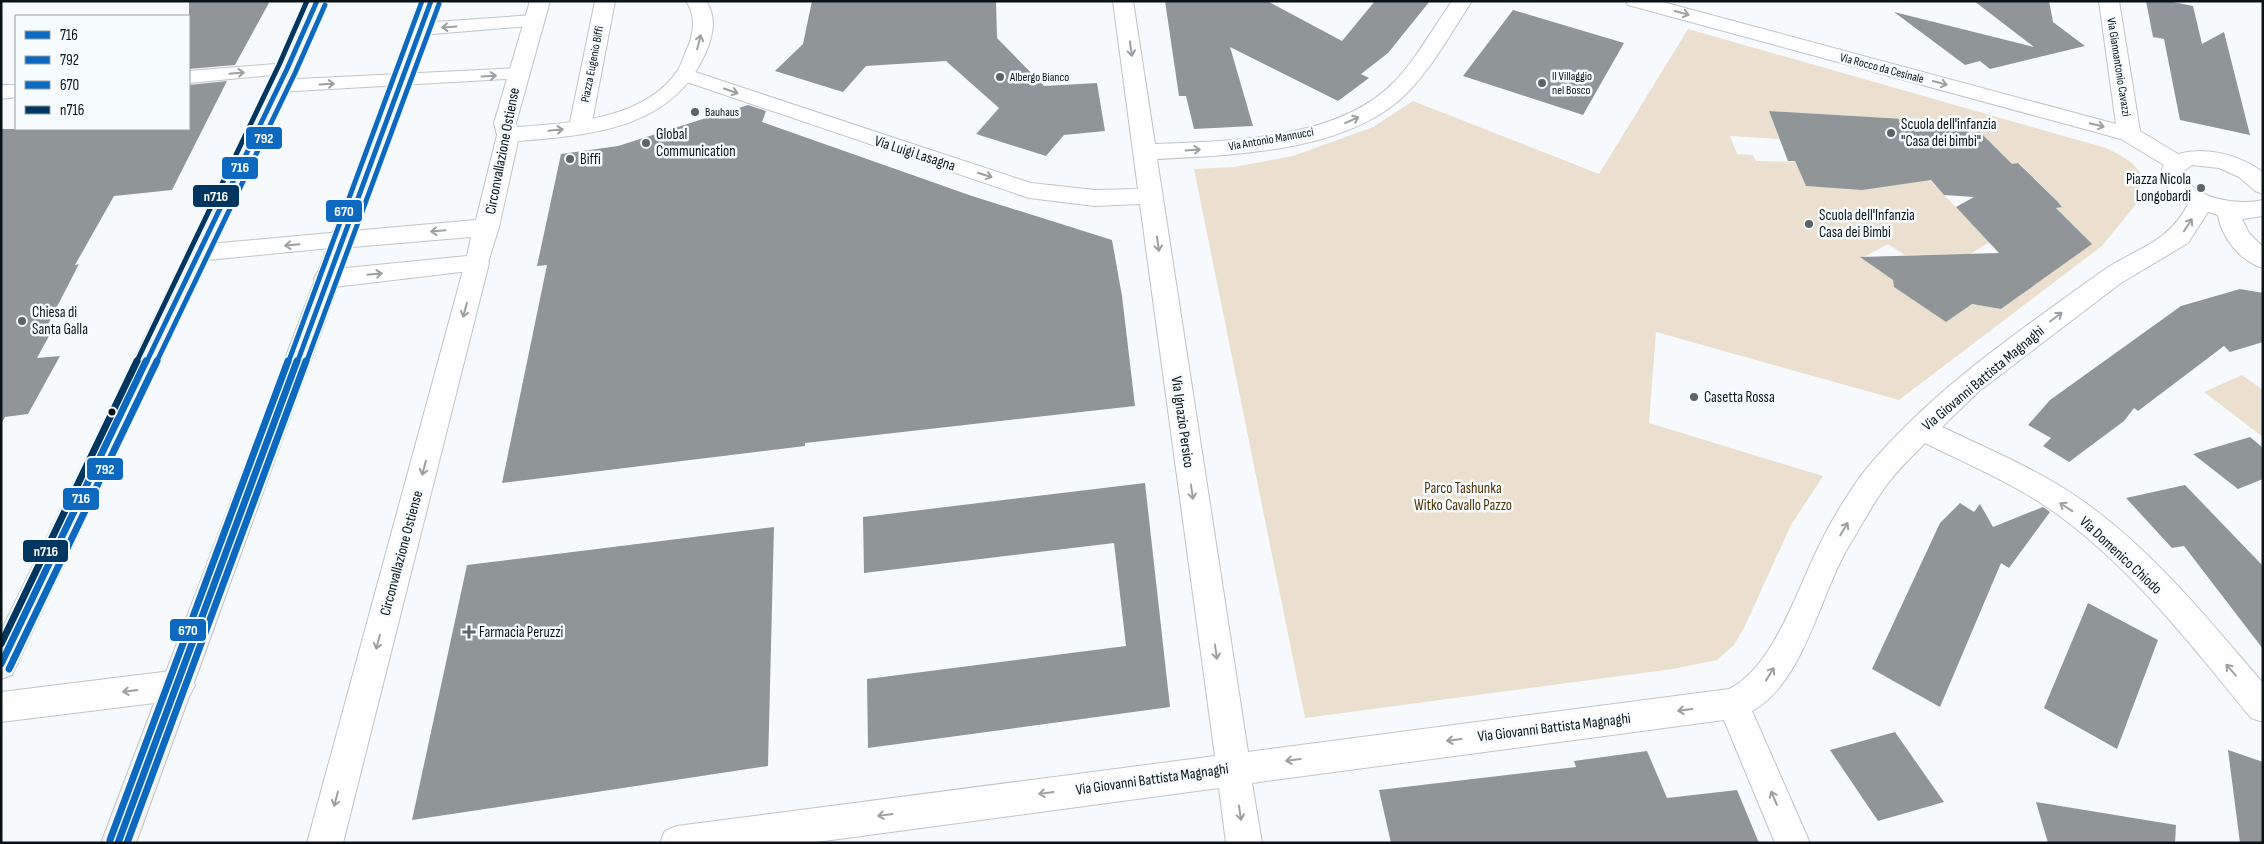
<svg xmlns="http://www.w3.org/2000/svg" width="2264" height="844" font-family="'Sofia Sans Condensed',sans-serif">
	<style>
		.green { fill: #ebdfd0; fill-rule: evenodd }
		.building { fill: #909698 }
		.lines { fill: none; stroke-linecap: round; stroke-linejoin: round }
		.pedestrian-casing { stroke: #bec5c8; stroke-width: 2 }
		.minor-casing { stroke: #bec5c8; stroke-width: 2 }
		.tertiary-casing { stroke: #bec5c8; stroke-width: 2 }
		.secondary-casing { stroke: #bec5c8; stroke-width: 2 }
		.pedestrian { fill: #fefeff; fill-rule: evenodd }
		.minor { fill: #fefeff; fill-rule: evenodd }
		.tertiary { fill: #fefeff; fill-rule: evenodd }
		.secondary { fill: #f2f1ef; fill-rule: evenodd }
		.bus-1-far1-casing { stroke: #f6fbfd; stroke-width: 8 }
		.bus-1-casing { stroke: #f6fbfd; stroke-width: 11 }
		.bus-2-far1-casing { stroke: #f6fbfd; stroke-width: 8 }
		.bus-2-casing { stroke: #f6fbfd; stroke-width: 11 }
		.bus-3-far1-casing { stroke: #f6fbfd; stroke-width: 8 }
		.bus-3-casing { stroke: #f6fbfd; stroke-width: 11 }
		.bus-4-far1-casing { stroke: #f6fbfd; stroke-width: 8 }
		.bus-4-casing { stroke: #f6fbfd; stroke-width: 11 }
		.bus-1-far1 { stroke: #0c69bf; stroke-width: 5 }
		.bus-1 { stroke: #0c69bf; stroke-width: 7 }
		.bus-2-far1 { stroke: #0c69bf; stroke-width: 5 }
		.bus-2 { stroke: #0c69bf; stroke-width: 7 }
		.bus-3-far1 { stroke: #0c69bf; stroke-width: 5 }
		.bus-3 { stroke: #0c69bf; stroke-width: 7 }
		.bus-4-far1 { stroke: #00365f; stroke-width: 5 }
		.bus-4 { stroke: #00365f; stroke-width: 7 }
		.oneway { stroke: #9ca0a2 }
		.poi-dot { fill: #5c6467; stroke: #f6fbfd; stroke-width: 2 }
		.bus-dot { fill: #091317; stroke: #f6fbfd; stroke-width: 2 }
		.labels { text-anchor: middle; stroke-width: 5; stroke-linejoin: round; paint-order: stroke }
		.far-street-label { font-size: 12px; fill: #091317; stroke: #f6fbfd }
		.far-poi-label { font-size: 12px; fill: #091317; stroke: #f6fbfd; text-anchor: start }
		.poi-label { font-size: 15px; fill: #091317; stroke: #f6fbfd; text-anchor: start }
		.street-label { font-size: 15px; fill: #091317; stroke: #f6fbfd }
		.park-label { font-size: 15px; fill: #513407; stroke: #f6fbfd }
		.line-badge { stroke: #f6fbfd; stroke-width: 2 }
		.badge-label { font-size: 14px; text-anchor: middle; font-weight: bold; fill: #fff }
	</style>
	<rect width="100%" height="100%" fill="#f7fafc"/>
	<path class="green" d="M1688 29 2106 148C2120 155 2132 160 2141 174L2137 203 2102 246 1899 400 1656 332 1649 423 1823 476 1791 525 1744 628 1734 645 1717 660 1673 669 1305 718 1194 169 1234 167 1293 156 1373 127 1413 101 1599 174ZM1769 111 1954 122 1971 134 1979 131 2012 164 2019 163 2062 206 2056 208 2084 236 2086 247 2001 309 1972 304 1946 322 1894 287 1893 280 1862 258 1888 244 1905 255 1970 254 2013 228 2000 216 1970 222 1925 175 1855 189 1806 186 1795 162 1756 161 1753 155 1737 154 1730 136 1779 139Z
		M2242 375 2263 390V437L2204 392Z"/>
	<path class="building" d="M189 1H270L235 65 189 69Z
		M812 1H996L997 38 1044 86 1097 83 1105 131 1064 135 1046 156 976 134 999 108 946 61 866 66 843 92 775 71 803 44Z
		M1165 1H1267L1342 41 1375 1H1430L1388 53 1361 74 1369 78 1338 101 1230 47 1253 126 1194 129 1186 96H1179Z
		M1974 1H2049L2053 22 2085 46 1990 69 1980 61 1965 65 1894 12 2034 47Z
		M2146 1H2168L2193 6 2202 44 2224 32 2250 135 2180 120 2164 39 2153 37Z
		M1513 10 1624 43 1583 115 1463 76Z
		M227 81 172 190 114 196 75 265 79 264 46 328 54 327 37 358 60 356 28 414 5 417 1 424V129H189V85Z
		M748 105 766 111 762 122 972 196 1112 240 1122 296 1135 406 805 443V446L502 483 547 265 537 266 561 154 618 146 728 111 732 113 736 109Z
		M1769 111 1954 122 1971 134 1979 131 2012 164 2018 163 2058 202 2062 207 2056 208 2092 244 2001 309 1972 304 1946 322 1894 287 1893 280 1860 257 1999 253 1956 207 1974 197 1944 195 1931 180 1862 190 1806 186 1795 161H1788Z
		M2240 289 2263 293V342L2230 352 2224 346 2138 411 2134 408 2124 421 2069 462 2043 446 2051 438 2028 425 2050 400 2181 306Z
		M2250 437 2263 448V479L2238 489 2193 454Z
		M1145 483 1170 707 868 748 867 679 1126 646 1114 543 864 573 863 517Z
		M2185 485 2263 566V649L2184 546 2172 548 2126 498Z
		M1960 503 1974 512 1980 504 1993 527 2043 507 2050 512 2009 568 2001 563 1940 707 1872 669 1940 523Z
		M774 527 768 766 412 820 467 565Z
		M2088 603 2158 640 2117 749 2044 708Z
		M1895 732 1944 802 1878 821 1830 750Z
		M2228 750 2263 762V843H2240Z
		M1647 751 1667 798 1737 790 1759 843H1391L1379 790 1576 767 1574 761Z
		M2036 802 2176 825 2175 843H2048Z"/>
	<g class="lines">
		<defs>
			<path id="pedestrian" d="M595 1H615L591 127 588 132 580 134 572 132 569 127Z"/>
			<path id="minor" d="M1113 1H1133L1155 144C1230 141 1338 140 1394 82 1417 58 1433 28 1452 1H1472C1452 31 1434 65 1409 91 1351 152 1235 155 1157 159L1248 752 1729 689C1774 666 1796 592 1818 548 1828 526 1852 486 1867 468 1932 390 2019 331 2101 272 2135 248 2168 244 2188 204 2177 196 2154 181 2164 165L2121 139 1628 5 1625 1H1659L2116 124 2099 1H2119L2140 131 2178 154C2207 146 2239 155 2263 172V194L2255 191 2239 177 2219 168 2192 165 2184 171C2188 199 2240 206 2263 200V216L2242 219 2249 233 2263 247V268C2241 262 2221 237 2218 215L2208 212 2188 243 2121 283 1978 392 1942 427C1988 449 2037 469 2080 499 2151 548 2207 618 2263 683V722L2251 718C2193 647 2135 572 2061 517 2020 486 1971 466 1925 443 1912 457 1897 470 1886 486 1871 506 1859 530 1846 551 1819 599 1803 683 1752 711L1810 843H1775L1724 720 1252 783 1262 843H1226L1219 788 809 843H660L665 831 677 826 1215 756 1140 204 1095 206 1029 198 678 79 674 75 678 71 685 69 692 71 1031 183 1095 190 1138 189Z
				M533 15 540 17 543 21 540 25 421 35 414 33 411 29 414 25 421 23Z
				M287 63 294 65 298 69 294 73 189 83V71Z
				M518 68 525 70 529 74 525 78 278 92 270 91 267 86 270 81 278 80Z
				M1 85H16V97L1 99Z
				M341 232 350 234 353 240 350 246 198 261 189 259 186 253 189 247 198 245Z
				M477 254 486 257 489 263 343 843H307L465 263 468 257Z
				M179 670 190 675 195 685 190 695 179 700 1 722V692Z"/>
			<path id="tertiary" d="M530 1H550L516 123 517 127C570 123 645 120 678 70 682 63 684 55 687 49 694 34 696 15 686 1H706C717 17 713 36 706 52 673 129 592 135 518 141L499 227 486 269 326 288 317 285 314 279 317 273 326 270 467 256 471 237 341 248 332 246 329 240 332 234 341 232 476 220 497 135 494 123Z"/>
			<path id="secondary" d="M307 1H327L298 69 12 675 1 679V631L276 69Z
				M421 1H441L136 843H101Z"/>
		</defs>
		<use href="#pedestrian" class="pedestrian-casing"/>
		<use href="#minor" class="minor-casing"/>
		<use href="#tertiary" class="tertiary-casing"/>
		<use href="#secondary" class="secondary-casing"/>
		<use href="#pedestrian" class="pedestrian"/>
		<use href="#minor" class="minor"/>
		<use href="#tertiary" class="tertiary"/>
		<use href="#secondary" class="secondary"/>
		<defs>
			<path id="bus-1-far1" d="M146 363 287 69 317 1
				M297 363 431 1"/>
			<path id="bus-1" d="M1 664 146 361
				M118 843 297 361"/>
			<path id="bus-2-far1" d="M156 363 295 73 325 5
				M306 363 439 4"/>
			<path id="bus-2" d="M9 669 157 361
				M127 843 306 361"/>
			<path id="bus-3-far1" d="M288 363 422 1"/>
			<path id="bus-3" d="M110 840 288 361"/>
			<path id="bus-4-far1" d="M136 363 279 65 307 1"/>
			<path id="bus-4" d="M1 644 137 361"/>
		</defs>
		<use href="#bus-1-far1" class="bus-1-far1-casing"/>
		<use href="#bus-1" class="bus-1-casing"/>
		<use href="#bus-2-far1" class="bus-2-far1-casing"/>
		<use href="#bus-2" class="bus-2-casing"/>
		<use href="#bus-3-far1" class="bus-3-far1-casing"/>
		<use href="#bus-3" class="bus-3-casing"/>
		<use href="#bus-4-far1" class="bus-4-far1-casing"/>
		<use href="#bus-4" class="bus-4-casing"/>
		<use href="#bus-1-far1" class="bus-1-far1"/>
		<use href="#bus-1" class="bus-1"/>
		<use href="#bus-2-far1" class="bus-2-far1"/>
		<use href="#bus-2" class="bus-2"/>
		<use href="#bus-3-far1" class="bus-3-far1"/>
		<use href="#bus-3" class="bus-3"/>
		<use href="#bus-4-far1" class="bus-4-far1"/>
		<use href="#bus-4" class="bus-4"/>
	</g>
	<defs><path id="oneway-shaft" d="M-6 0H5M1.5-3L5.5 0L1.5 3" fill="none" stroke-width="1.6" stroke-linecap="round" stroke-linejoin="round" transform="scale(1.25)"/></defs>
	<g class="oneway">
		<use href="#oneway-shaft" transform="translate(1682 13) rotate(15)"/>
		<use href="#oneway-shaft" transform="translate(449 27) rotate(176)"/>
		<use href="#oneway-shaft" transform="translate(699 42) rotate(-75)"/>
		<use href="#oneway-shaft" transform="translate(1131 49) rotate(82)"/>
		<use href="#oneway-shaft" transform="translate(237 73) rotate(-5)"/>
		<use href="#oneway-shaft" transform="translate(489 76) rotate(-3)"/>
		<use href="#oneway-shaft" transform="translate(1940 83) rotate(15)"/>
		<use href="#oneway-shaft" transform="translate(327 84) rotate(-3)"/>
		<use href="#oneway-shaft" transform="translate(731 91) rotate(19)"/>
		<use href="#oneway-shaft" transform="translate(1352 120) rotate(-24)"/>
		<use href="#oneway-shaft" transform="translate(2097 125) rotate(14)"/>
		<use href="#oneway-shaft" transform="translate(556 130) rotate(-6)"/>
		<use href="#oneway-shaft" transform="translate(1193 150) rotate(-4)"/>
		<use href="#oneway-shaft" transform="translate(985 175) rotate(18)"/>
		<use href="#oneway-shaft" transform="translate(2188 225) rotate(-57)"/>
		<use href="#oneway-shaft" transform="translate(438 231) rotate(175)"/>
		<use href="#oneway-shaft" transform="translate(1158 244) rotate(82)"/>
		<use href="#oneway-shaft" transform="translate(292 245) rotate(175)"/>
		<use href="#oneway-shaft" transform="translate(375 274) rotate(-6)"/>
		<use href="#oneway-shaft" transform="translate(465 310) rotate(105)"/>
		<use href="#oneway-shaft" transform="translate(2056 317) rotate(-37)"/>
		<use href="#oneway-shaft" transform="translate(424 468) rotate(105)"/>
		<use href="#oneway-shaft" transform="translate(1192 492) rotate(82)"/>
		<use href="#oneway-shaft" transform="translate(2066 507) rotate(-146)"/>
		<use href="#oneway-shaft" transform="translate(1844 529) rotate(-59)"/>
		<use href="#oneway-shaft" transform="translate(378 642) rotate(105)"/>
		<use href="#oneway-shaft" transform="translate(1216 652) rotate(82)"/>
		<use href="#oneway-shaft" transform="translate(2231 670) rotate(-131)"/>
		<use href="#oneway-shaft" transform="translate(1770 674) rotate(-58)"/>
		<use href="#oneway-shaft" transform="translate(130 691) rotate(173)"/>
		<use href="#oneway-shaft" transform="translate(1685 710) rotate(173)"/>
		<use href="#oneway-shaft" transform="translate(1454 740) rotate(173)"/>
		<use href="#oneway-shaft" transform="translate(1293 760) rotate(173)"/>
		<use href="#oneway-shaft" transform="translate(1046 793) rotate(172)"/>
		<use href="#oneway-shaft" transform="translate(1774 798) rotate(-113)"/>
		<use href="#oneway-shaft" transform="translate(336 799) rotate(105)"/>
		<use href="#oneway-shaft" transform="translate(1240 813) rotate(82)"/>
		<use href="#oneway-shaft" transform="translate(885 815) rotate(172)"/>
	</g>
	<g class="poi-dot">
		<circle cx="1000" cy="77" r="5"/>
		<circle cx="1542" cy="83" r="5"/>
		<circle cx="695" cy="112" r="5"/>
		<circle cx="1891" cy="133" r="5"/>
		<circle cx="646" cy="143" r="5"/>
		<circle cx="570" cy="159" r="5"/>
		<circle cx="2201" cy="188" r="5"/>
		<circle cx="1809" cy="224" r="5"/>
		<circle cx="22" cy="321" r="5"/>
		<circle cx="1694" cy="397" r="5"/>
		<path d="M466.5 624.5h5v5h5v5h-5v5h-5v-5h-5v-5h5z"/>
	</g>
	<circle class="bus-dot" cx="112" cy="412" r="4.5"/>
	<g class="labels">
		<g class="far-street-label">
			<text transform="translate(592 64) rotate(-79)" y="4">Piazza Eugenio Biffi</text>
			<text transform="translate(2119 67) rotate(81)" y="4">Via Giannantonio Cavazzi</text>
			<text transform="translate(1882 68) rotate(15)" y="4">Via Rocco da Cesinale</text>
			<text transform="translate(1271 139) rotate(-10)" y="4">Via Antonio Mannucci</text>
		</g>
		<g class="far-poi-label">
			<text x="1552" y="80">Il Villaggio<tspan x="1552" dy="14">nel Bosco</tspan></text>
			<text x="1010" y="81">Albergo Bianco</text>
			<text x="705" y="116">Bauhaus</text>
		</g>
		<g class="poi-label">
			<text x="1901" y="129">Scuola dell'infanzia<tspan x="1901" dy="17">"Casa dei bimbi"</tspan></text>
			<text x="656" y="139">Global<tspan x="656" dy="17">Communication</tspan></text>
			<text x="580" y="164">Biffi</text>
			<text x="2191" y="184" text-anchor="end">Piazza Nicola<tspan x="2191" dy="17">Longobardi</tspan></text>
			<text x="1819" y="220">Scuola dell'Infanzia<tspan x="1819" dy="17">Casa dei Bimbi</tspan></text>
			<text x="32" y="317">Chiesa di<tspan x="32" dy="17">Santa Galla</tspan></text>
			<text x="1704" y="402">Casetta Rossa</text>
			<text x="479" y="637">Farmacia Peruzzi</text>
		</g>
		<g class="street-label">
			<text transform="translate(502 151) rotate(-79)" y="5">Circonvallazione Ostiense</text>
			<text transform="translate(915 153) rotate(18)" y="5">Via Luigi Lasagna</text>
			<text transform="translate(1983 378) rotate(-40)" y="5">Via Giovanni Battista Magnaghi</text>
			<text transform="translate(1183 422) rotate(82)" y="5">Via Ignazio Persico</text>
			<text transform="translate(401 553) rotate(-75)" y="5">Circonvallazione Ostiense</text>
			<text transform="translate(2121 555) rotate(43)" y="5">Via Domenico Chiodo</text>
			<text transform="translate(1554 727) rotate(-7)" y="5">Via Giovanni Battista Magnaghi</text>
			<text transform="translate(1152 779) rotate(-8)" y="5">Via Giovanni Battista Magnaghi</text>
		</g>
		<g class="park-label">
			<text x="1463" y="493">Parco Tashunka<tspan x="1463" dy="17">Witko Cavallo Pazzo</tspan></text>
		</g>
	</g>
	<g class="line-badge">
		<rect x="245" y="126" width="38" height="24" rx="5" fill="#0c69bf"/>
		<rect x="221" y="156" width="38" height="24" rx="5" fill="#0c69bf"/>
		<rect x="192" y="184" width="48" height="24" rx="5" fill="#00365f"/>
		<rect x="325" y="199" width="38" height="24" rx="5" fill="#0c69bf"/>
		<rect x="86" y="457" width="38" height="24" rx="5" fill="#0c69bf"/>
		<rect x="62" y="487" width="38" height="24" rx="5" fill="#0c69bf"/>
		<rect x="22" y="539" width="47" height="24" rx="5" fill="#00365f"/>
		<rect x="169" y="618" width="38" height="24" rx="5" fill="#0c69bf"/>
	</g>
	<g class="badge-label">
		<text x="264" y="143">792</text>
		<text x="240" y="172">716</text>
		<text x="216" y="201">n716</text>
		<text x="344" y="216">670</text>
		<text x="105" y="474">792</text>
		<text x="81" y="503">716</text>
		<text x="46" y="556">n716</text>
		<text x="188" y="635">670</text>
	</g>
	<rect width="2264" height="844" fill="none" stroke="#091317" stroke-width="5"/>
	<rect x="15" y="15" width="175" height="115" fill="#f6fbfd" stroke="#979ea1"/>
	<rect x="25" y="31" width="25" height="8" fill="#0c69bf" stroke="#979ea1"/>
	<text x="60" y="40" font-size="15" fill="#091317">716</text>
	<rect x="25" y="56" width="25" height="8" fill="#0c69bf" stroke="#979ea1"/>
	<text x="60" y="65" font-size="15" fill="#091317">792</text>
	<rect x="25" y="81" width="25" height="8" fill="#0c69bf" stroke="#979ea1"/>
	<text x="60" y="90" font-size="15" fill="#091317">670</text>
	<rect x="25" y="106" width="25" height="8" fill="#00365f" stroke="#979ea1"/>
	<text x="60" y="115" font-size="15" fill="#091317">n716</text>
</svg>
